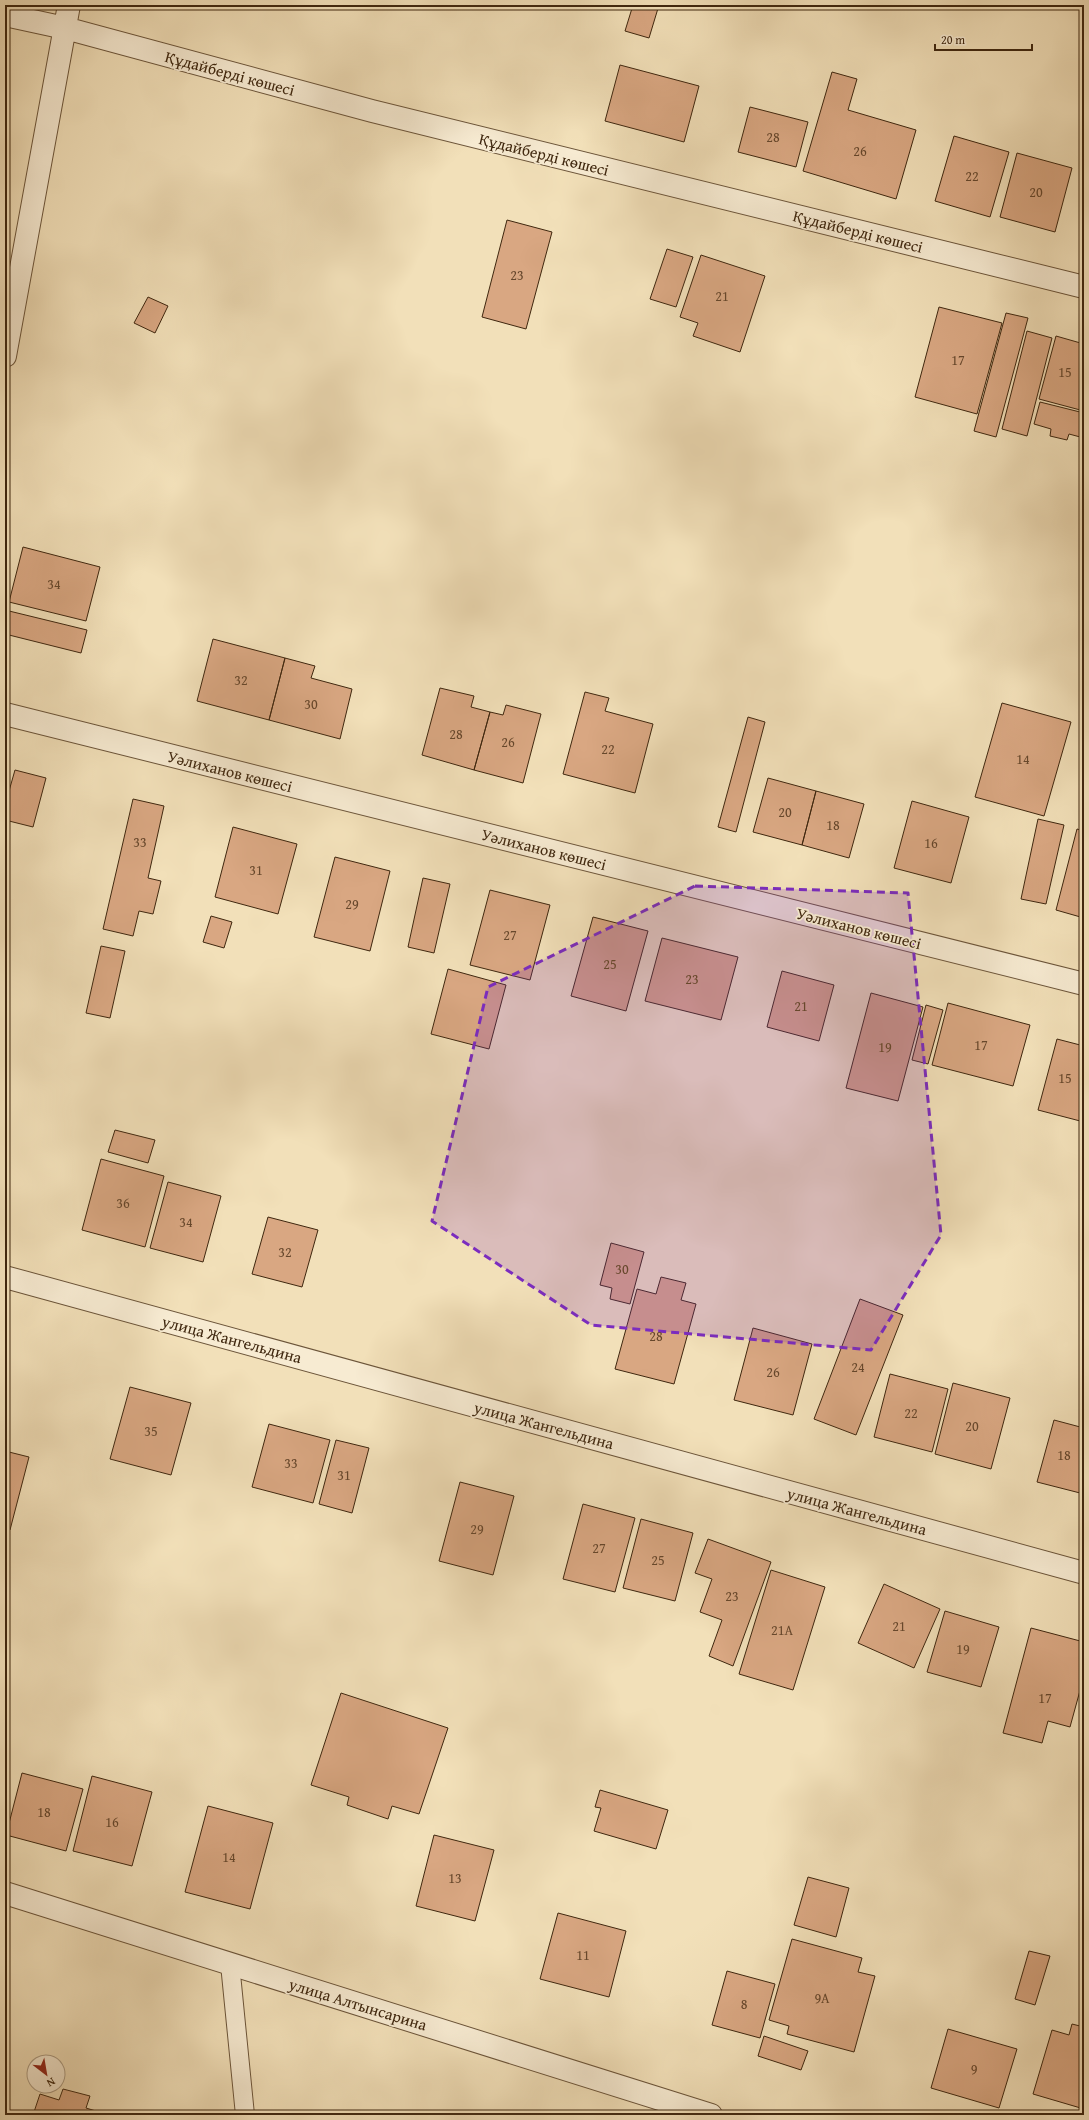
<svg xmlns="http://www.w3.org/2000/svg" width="1089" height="2120" font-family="'Gentium Book Plus',serif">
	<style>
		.building { fill: #d9a782; stroke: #3f270f }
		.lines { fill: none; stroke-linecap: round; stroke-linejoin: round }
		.lane-casing { stroke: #6c553a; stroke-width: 20 }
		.street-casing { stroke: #6c553a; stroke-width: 24 }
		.lane { stroke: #f7ebd2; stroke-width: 18 }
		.street { stroke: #f7ebd2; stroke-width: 22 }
		.marked { fill: #7b2cbf; fill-opacity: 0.2; stroke: #7b2cbf; stroke-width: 3; stroke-dasharray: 8 5; stroke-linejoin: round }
		.labels { text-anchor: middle; stroke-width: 3.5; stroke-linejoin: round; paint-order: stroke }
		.number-label { font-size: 14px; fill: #66472c }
		.street-label { font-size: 16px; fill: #3f270f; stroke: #f7ebd2 }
	</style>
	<rect width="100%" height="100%" fill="#f2e0b9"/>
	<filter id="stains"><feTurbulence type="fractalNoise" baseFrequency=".005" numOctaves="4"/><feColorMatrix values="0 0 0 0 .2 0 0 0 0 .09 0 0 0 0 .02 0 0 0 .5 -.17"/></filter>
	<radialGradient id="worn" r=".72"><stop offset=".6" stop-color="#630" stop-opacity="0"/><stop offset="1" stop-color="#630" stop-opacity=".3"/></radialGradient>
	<path class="building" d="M633 5H659L649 38 625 31Z
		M620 65 699 86 684 142 605 121Z
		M832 72 857 79 848 110 916 130 896 199 803 171Z
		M750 107 808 122 796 167 738 152Z
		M954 136 1009 152 990 217 935 201Z
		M1017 153 1072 168 1055 232 1000 217Z
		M507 220 552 232 526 329 482 317Z
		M667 249 693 257 676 307 650 299Z
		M701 255 765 276 740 352 693 336 698 323 680 317Z
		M148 297 168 306 155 333 134 323Z
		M939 307 1002 323 977 414 915 397Z
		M1006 313 1028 318 996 437 974 431Z
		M1027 331 1052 338 1027 436 1002 429Z
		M1056 336 1084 344V411L1039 399Z
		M1040 402 1084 413V438L1069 434 1067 440 1050 436 1051 429 1034 424Z
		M23 547 100 567 86 621 9 602Z
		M5 610 87 630 81 653 5 634Z
		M213 639 285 658 269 720 197 701Z
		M285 658 315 666 311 678 352 689 340 739 269 720Z
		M440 688 474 696 471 707 490 712 474 770 422 755Z
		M585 692 609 698 605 711 653 724 635 793 563 774Z
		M1002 703 1071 722 1044 816 975 797Z
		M506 705 541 714 523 783 474 770 490 712 503 715Z
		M748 717 765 722 736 832 718 827Z
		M15 770 46 778 33 827 5 820V805Z
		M768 778 816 791 802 845 753 832Z
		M816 791 864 804 849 858 802 845Z
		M133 799 164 806 148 878 161 881 153 914 139 911 133 936 103 929Z
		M912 801 969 817 951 883 894 868Z
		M1038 819 1064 825 1046 904 1021 899Z
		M233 827 297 844 278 914 215 897Z
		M1077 829 1084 831V918L1056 910Z
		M335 857 390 871 370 951 314 937Z
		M423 878 450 884 434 953 408 947Z
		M490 890 550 905 530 980 470 965Z
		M211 916 232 922 224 948 203 942Z
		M593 917 648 931 626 1011 571 996Z
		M662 938 738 957 721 1020 645 1001Z
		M101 946 125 951 110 1018 86 1013Z
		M448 969 506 985 489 1049 431 1034Z
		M782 971 834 985 819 1041 767 1027Z
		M871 993 923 1007 898 1101 846 1088Z
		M948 1003 1030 1025 1013 1086 932 1065Z
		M926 1005 943 1010 928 1064 912 1060Z
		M1057 1039 1084 1046V1122L1038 1110Z
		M115 1130 155 1140 148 1163 108 1152Z
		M101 1159 164 1176 145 1247 82 1230Z
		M168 1182 221 1196 203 1262 150 1248Z
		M268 1217 318 1230 302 1287 252 1274Z
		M611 1243 644 1252 630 1304 610 1299 612 1288 600 1285Z
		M661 1277 686 1283 681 1300 696 1304 674 1384 615 1369 637 1289 656 1294Z
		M860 1299 903 1315 856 1435 814 1419Z
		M753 1328 812 1344 793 1415 734 1400Z
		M890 1374 948 1389 932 1452 874 1437Z
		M953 1383 1010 1398 991 1469 935 1454Z
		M130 1387 191 1403 171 1475 110 1459Z
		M1054 1420 1084 1428V1494L1037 1482Z
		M269 1424 330 1440 313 1503 252 1487Z
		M336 1440 369 1448 352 1513 319 1504Z
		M5 1451 29 1457 10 1530 5 1529Z
		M460 1482 514 1496 493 1575 439 1561Z
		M583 1504 635 1518 615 1592 563 1579Z
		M641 1519 693 1533 675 1601 623 1588Z
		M708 1539 771 1562 733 1666 709 1656 722 1620 700 1612 712 1579 695 1573Z
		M771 1570 825 1587 793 1690 739 1674Z
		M884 1584 940 1609 914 1668 858 1643Z
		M945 1611 999 1627 981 1687 927 1672Z
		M1031 1628 1084 1642V1676L1070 1727 1048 1721 1042 1743 1003 1733Z
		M341 1693 448 1728 419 1814 392 1806 388 1819 347 1805 349 1797 311 1785Z
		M22 1773 83 1789 66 1851 6 1835Z
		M92 1776 152 1792 132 1866 73 1851Z
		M600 1790 668 1810 656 1849 594 1831 601 1808 595 1807Z
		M208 1806 273 1823 250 1909 185 1892Z
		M434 1835 494 1850 475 1921 416 1906Z
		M808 1877 849 1888 836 1937 794 1925Z
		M558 1913 626 1931 609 1997 540 1979Z
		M792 1939 862 1958 858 1972 875 1976 854 2052 787 2034 789 2026 769 2020Z
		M1029 1951 1050 1956 1035 2005 1015 1999Z
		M727 1971 775 1984 760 2038 712 2025Z
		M1072 2024 1084 2027V2109L1033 2094 1052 2030 1069 2035Z
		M948 2029 1017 2049 999 2108 931 2088Z
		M764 2036 808 2051 801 2070 758 2056Z
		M63 2089 90 2096 86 2108 109 2115H33L40 2094 59 2100Z"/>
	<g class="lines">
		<defs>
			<path id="lane" d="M230 1964 245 2115"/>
			<path id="street" d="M5 15 65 28 372 111 1084 287
				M5 356 69 5
				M5 714 1084 984
				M5 1277 1084 1573
				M5 1893 711 2115"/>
		</defs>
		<use href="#lane" class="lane-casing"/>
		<use href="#street" class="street-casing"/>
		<use href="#lane" class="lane"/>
		<use href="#street" class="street"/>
	</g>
	<path class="marked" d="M695 886 908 893 941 1235 871 1350 591 1325 432 1221 488 987Z"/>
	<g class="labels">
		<g class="number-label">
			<text x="773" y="142">28</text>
			<text x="860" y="156">26</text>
			<text x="972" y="181">22</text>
			<text x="1036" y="197">20</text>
			<text x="517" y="280">23</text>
			<text x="722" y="301">21</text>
			<text x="958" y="365">17</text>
			<text x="1065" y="377">15</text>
			<text x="54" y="589">34</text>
			<text x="241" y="685">32</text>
			<text x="311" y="709">30</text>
			<text x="456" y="739">28</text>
			<text x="508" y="747">26</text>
			<text x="608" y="754">22</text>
			<text x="1023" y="764">14</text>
			<text x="785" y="817">20</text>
			<text x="833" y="830">18</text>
			<text x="140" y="847">33</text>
			<text x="931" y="848">16</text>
			<text x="256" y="875">31</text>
			<text x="352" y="909">29</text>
			<text x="510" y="940">27</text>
			<text x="610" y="969">25</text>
			<text x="692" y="984">23</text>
			<text x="801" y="1011">21</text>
			<text x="981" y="1050">17</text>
			<text x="885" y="1052">19</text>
			<text x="1065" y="1083">15</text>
			<text x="123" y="1208">36</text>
			<text x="186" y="1227">34</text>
			<text x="285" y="1257">32</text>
			<text x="622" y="1274">30</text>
			<text x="656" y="1341">28</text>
			<text x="858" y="1372">24</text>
			<text x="773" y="1377">26</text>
			<text x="911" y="1418">22</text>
			<text x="972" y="1431">20</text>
			<text x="151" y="1436">35</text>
			<text x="1064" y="1460">18</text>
			<text x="291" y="1468">33</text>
			<text x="344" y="1480">31</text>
			<text x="477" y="1534">29</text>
			<text x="599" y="1553">27</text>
			<text x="658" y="1565">25</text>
			<text x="732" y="1601">23</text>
			<text x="899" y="1631">21</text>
			<text x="782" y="1635">21А</text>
			<text x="963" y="1654">19</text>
			<text x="1045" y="1703">17</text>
			<text x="44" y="1817">18</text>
			<text x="112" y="1827">16</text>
			<text x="229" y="1862">14</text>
			<text x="455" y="1883">13</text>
			<text x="583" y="1960">11</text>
			<text x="822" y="2003">9А</text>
			<text x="744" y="2009">8</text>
			<text x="974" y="2074">9</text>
		</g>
		<g class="street-label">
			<text transform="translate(230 73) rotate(15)" y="6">Құдайберді көшесі</text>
			<text transform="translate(544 154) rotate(14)" y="6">Құдайберді көшесі</text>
			<text transform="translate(858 231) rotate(14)" y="6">Құдайберді көшесі</text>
			<text transform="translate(230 771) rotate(14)" y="6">Уәлиханов көшесі</text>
			<text transform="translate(544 849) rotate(14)" y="6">Уәлиханов көшесі</text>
			<text transform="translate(859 928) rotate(14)" y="6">Уәлиханов көшесі</text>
			<text transform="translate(232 1339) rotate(15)" y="6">улица Жангельдина</text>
			<text transform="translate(544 1425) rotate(15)" y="6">улица Жангельдина</text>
			<text transform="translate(857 1511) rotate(15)" y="6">улица Жангельдина</text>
			<text transform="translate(358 2004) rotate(17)" y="6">улица Алтынсарина</text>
		</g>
	</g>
	<rect width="1089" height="2120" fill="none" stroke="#f2e0b9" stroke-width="20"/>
	<rect x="6" y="6" width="1077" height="2108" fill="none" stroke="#3f270f" stroke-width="2"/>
	<rect x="10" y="10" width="1069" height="2100" fill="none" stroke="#3f270f"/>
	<g transform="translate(46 2074) rotate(149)"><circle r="19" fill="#f7ebd2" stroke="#ad9d84"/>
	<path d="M0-3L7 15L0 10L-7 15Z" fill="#8f2418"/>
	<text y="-6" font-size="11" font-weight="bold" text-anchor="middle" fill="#3f270f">N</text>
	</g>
	<path d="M935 44v6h97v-6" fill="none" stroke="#3f270f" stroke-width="2"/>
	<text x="941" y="44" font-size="12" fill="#3f270f" stroke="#f7ebd2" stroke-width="3" paint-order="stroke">20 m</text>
	<rect width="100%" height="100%" filter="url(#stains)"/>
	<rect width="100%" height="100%" fill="url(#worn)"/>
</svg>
